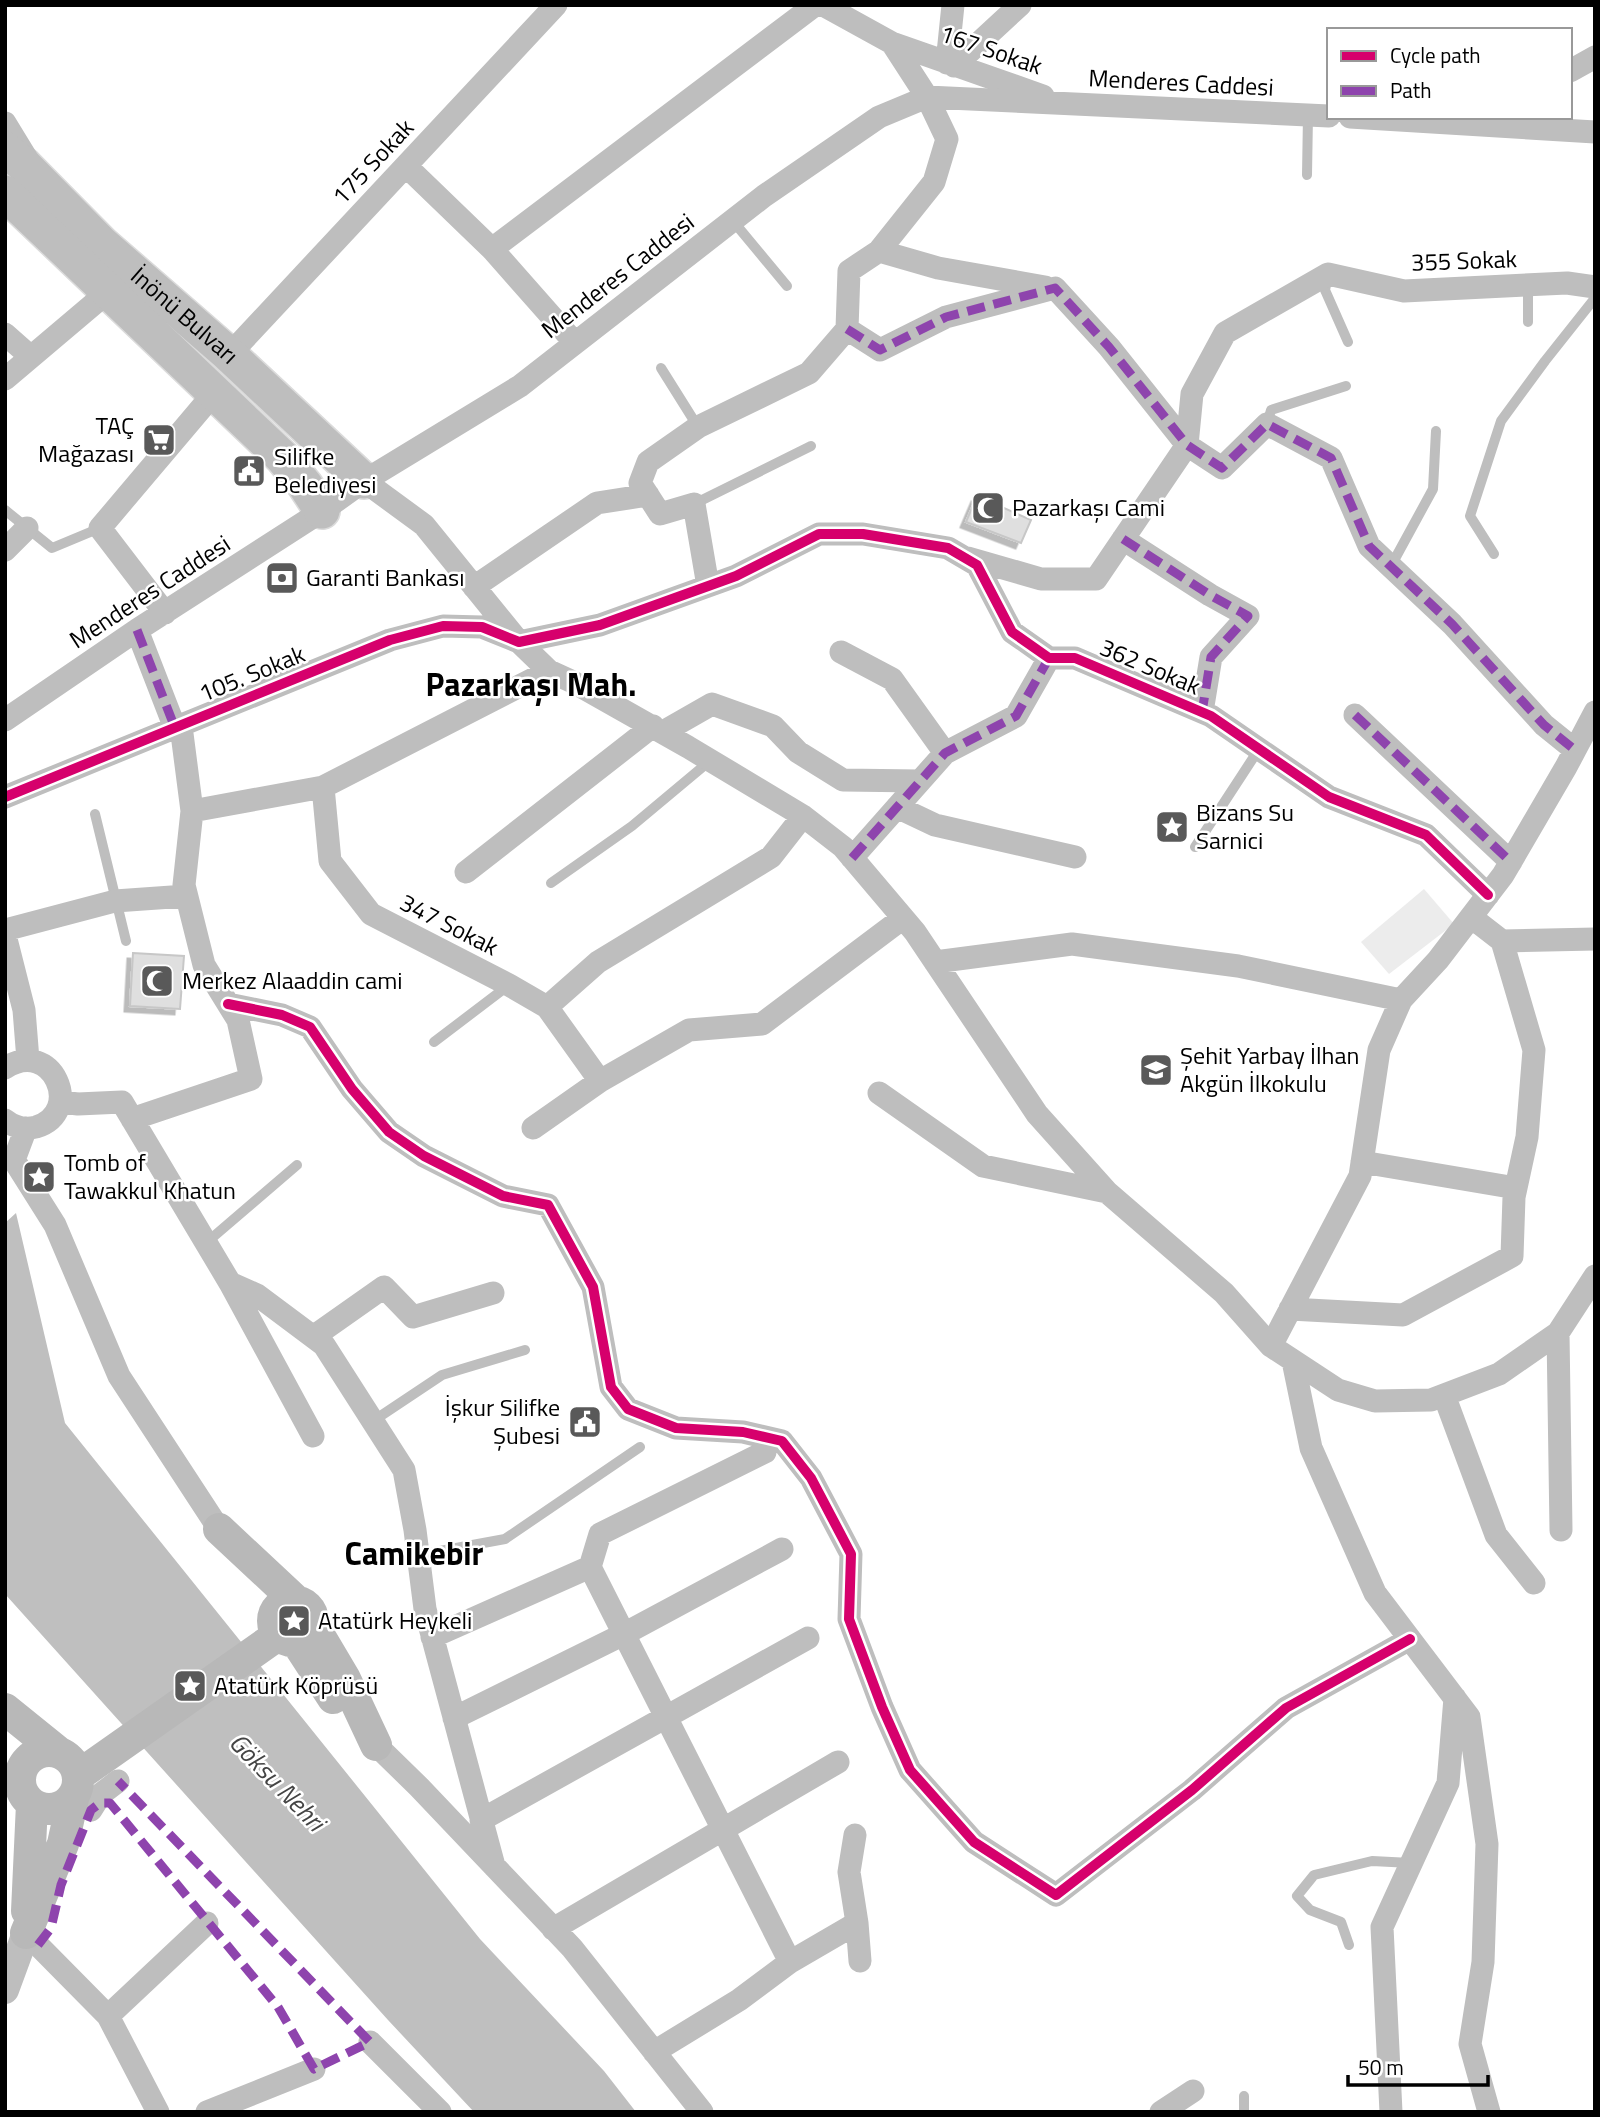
<svg xmlns="http://www.w3.org/2000/svg" width="1600" height="2117" font-family="'Titillium Web',sans-serif">
	<style>
		.green { fill: #ececec }
		.water { fill: #bfbfbf }
		.building { fill: #dfdfdf; stroke: #c7c7c7; stroke-width: 2; filter: url(#shadow) }
		.lines { fill: none; stroke-linecap: round; stroke-linejoin: round }
		.primary-casing { stroke: #dbdbdb; stroke-width: 38 }
		.service { stroke: #bebebe; stroke-width: 10 }
		.minor { stroke: #bebebe; stroke-width: 23 }
		.tertiary { stroke: #bebebe; stroke-width: 28 }
		.secondary { stroke: #b8b8b8; stroke-width: 32 }
		.primary { stroke: #bebebe; stroke-width: 35 }
		.quiet { stroke: #8e44ad; stroke-width: 9; stroke-dasharray: 18 9; stroke-linecap: butt }
		.cycleway-casing { stroke: #fff; stroke-width: 15 }
		.cycleway { stroke: #d6006c; stroke-width: 10 }
		.labels { text-anchor: middle; stroke-width: 5; stroke-linejoin: round; paint-order: stroke }
		.street-label { font-size: 24px; fill: #000; stroke: #fff }
		.poi-label { font-size: 24px; fill: #000; stroke: #fff; text-anchor: start }
		.water-label { font-size: 26px; font-style: italic; fill: #444; stroke: #fff }
		.district-label { font-size: 32px; font-weight: bold; fill: #000; stroke: #fff }
	</style>
	<defs>
		<filter id="shadow"><feDropShadow dx="-5.5" dy="5.5" stdDeviation="0" flood-color="#0004"/></filter>
	</defs>
	<rect width="100%" height="100%" fill="#fff"/>
	<path class="green" d="M1424 889 1454 924 1389 974 1361 942Z"/>
	<path class="water" d="M16 1213 65 1423 480 1939 604 2071 636 2112H474L388 2020 5 1594V1223Z"/>
	<path class="building" d="M977 496 1031 520 1021 543 966 522Z
		M133 953 184 956 180 1009 130 1006Z"/>
	<g class="lines">
		<defs>
			<g id="primary">
				<path id="s1" d="M5 149 25 166 102 244 225 351 364 481"/>
				<path d="M5 193 282 457 305 485 322 511"/>
			</g>
		</defs>
		<use href="#primary" class="primary-casing"/>
		<path class="service" d="M1307 175 1308 115
			M733 221 787 286
			M1328 276 1325 290 1348 342
			M1528 285V322
			M661 368 698 427
			M1267 424 1271 410 1346 386
			M694 504 811 446
			M5 510 52 548 100 528
			M1494 554 1470 516 1501 421 1545 361 1595 298
			M1391 566 1433 489 1436 431
			M95 814 126 941
			M1195 847 1259 749
			M551 883 632 826 711 760
			M434 1042 509 985
			M206 1243 297 1165
			M373 1421 442 1375 525 1350
			M418 1555 505 1539 640 1447
			M1349 1945 1341 1922 1310 1910 1297 1896 1314 1875 1372 1861 1411 1863
			M1244 2112V2096"/>
		<path class="minor" d="M823 5 892 43 1043 96
			M947 63 953 5
			M954 66 1020 5
			M1570 71 1595 57
			M1350 117 1595 132
			M5 123 27 159
			M406 166 492 249 575 343
			M492 249 815 5
			M879 251 938 268 1045 287
			M847 329 880 350 946 317 1055 288 1109 347 1187 445 1222 468 1267 424 1331 458 1369 546 1452 624 1544 725 1575 750
			M5 334 31 357
			M229 355 556 5
			M5 379 109 291
			M364 481 424 525 519 642 549 671 573 682 688 747 803 816 843 847 915 932 1037 1114 1107 1192 1224 1293 1271 1346 1338 1390 1375 1401 1431 1400 1499 1374 1558 1333 1595 1276
			M1123 539 1210 595 1248 616 1211 657 1202 712
			M5 550 27 528
			M968 558 1041 579H1096L1187 445 1192 394 1225 333 1328 274 1404 291 1567 283 1595 287
			M708 586 694 504 660 514 640 483 648 462 698 427 809 373 847 329 849 271 879 251 934 182 947 139 927 97 892 43
			M474 587 597 503 648 495
			M165 613 100 528 215 392
			M137 630 175 728
			M841 652 892 679 945 753
			M1355 715 1511 862
			M5 720 137 630 322 511 364 481 520 386 764 196 879 117 927 97 1329 116
			M663 732 712 704 773 726 798 752 843 780 919 781
			M323 787 330 861 371 914 509 985 547 1007 600 1081
			M5 797 390 640 443 626 482 627 519 642 600 625 736 576 819 534H863L948 548 977 565 1012 632 1049 658H1075L1211 716 1329 797 1426 835 1488 895
			M897 807 935 825 1075 857
			M192 811 323 787 549 671
			M852 858 945 753 1016 716 1049 658
			M466 872 653 726
			M1471 917 1502 941 1595 939
			M5 930 115 901 186 896
			M5 935 24 1010 28 1060
			M935 962 1072 944 1238 966 1401 1000
			M228 1004 282 1015 310 1027 352 1089 389 1132 424 1156 503 1196 548 1205 593 1287 611 1387 628 1409 676 1428 743 1432 782 1441 811 1478 851 1554 849 1619 882 1707 910 1770 974 1842 1056 1895 1192 1790 1286 1708 1410 1639
			M547 1007 598 962 771 857 803 816
			M5 1068C52 1037 85 1112 36 1127 25 1130 14 1127 5 1120
			M879 1093 983 1166 1107 1192
			M60 1102 78 1104 122 1102 230 1283 257 1295 324 1345 404 1470 415 1530 425 1609 494 1866
			M132 1119 251 1079 238 1020 204 965 184 885 192 811 181 726
			M26 1128 14 1160 55 1225 119 1376 219 1529
			M533 1128 600 1081 689 1030 762 1024 903 918
			M1362 1162 1516 1188
			M230 1283 313 1436
			M1290 1309 1403 1315 1512 1256 1514 1197 1527 1137 1534 1050 1502 941
			M1558 1333 1561 1530
			M313 1337 384 1287 413 1317 493 1293
			M1271 1346 1360 1176 1379 1050 1401 1000 1438 960 1503 875 1566 767 1595 712
			M1293 1361 1311 1448 1375 1593 1469 1717 1487 1844 1483 1962 1470 2044 1489 2112
			M1444 1395 1496 1535 1534 1583
			M590 1567 790 1962
			M432 1637 590 1567 600 1534 765 1452
			M454 1718 624 1634 782 1549
			M376 1745 419 1787 572 1948 702 2112
			M91 1810 101 1794 118 1781
			M481 1820 808 1638
			M855 1835 849 1872 857 1923 860 1961
			M553 1929 838 1762
			M26 1933 108 2016 158 2112
			M108 2016 207 1923
			M370 2042 440 2112
			M654 2052 739 2000 790 1962 857 1923
			M207 2112 314 2069
			M1161 2112 1193 2091
			M1391 2112 1382 1927 1448 1783 1455 1698"/>
		<path class="tertiary" d="M5 1990 26 1933"/>
		<path class="secondary" d="M219 1529 295 1600
			M273 1621a20 20 0 1 1 40 0a20 20 0 1 1-40 0Z
			M313 1625 345 1679 376 1745
			M296 1641 333 1698
			M5 1709 57 1751
			M20 1780a29 29 0 1 1 58 0a29 29 0 1 1-58 0Z
			M79 1775 278 1635
			M27 1911 32 1804
			M26 1933 63 1844 73 1798"/>
		<use href="#primary" class="primary"/>
		<path class="quiet" d="M847 329 880 350 946 317 1055 288 1109 347 1187 445 1222 468 1267 424 1331 458 1369 546 1452 624 1544 725 1575 750
			M1123 539 1210 595 1248 616 1211 657 1202 712
			M137 630 175 728
			M1355 715 1511 862
			M852 858 945 753 1016 716 1049 658
			M38 1945 51 1928 61 1885 91 1810 100 1803H110L278 2007 314 2069 370 2042 118 1781"/>
		<defs>
			<path id="cycleway" d="M5 797 390 640 443 626 482 627 519 642 600 625 736 576 819 534H863L948 548 977 565 1012 632 1049 658H1075L1211 716 1329 797 1426 835 1488 895
				M228 1004 282 1015 310 1027 352 1089 389 1132 424 1156 503 1196 548 1205 593 1287 611 1387 628 1409 676 1428 743 1432 782 1441 811 1478 851 1554 849 1619 882 1707 910 1770 974 1842 1056 1895 1192 1790 1286 1708 1410 1639"/>
		</defs>
		<use href="#cycleway" class="cycleway-casing"/>
		<use href="#cycleway" class="cycleway"/>
	</g>
	<defs>
		<symbol id="supermarket-square" viewBox="-11 -11 22 22"><rect x="-9" y="-9" width="18" height="18" rx="4" fill="#595959" stroke="#fff"/><path d="M-6-5.5h2.5l.6 2H6L4.5 2H-2.5L-4.4-4H-6ZM-1.5 3.2a1.3 1.3 0 1 0 .1 0ZM3 3.2a1.3 1.3 0 1 0 .1 0Z" fill="#fff"/></symbol>
		<symbol id="civic-square" viewBox="-11 -11 22 22"><rect x="-9" y="-9" width="18" height="18" rx="4" fill="#595959" stroke="#fff"/><path d="M-.6-6.5H3V-4.5H.6V-3L4-1V1h2V6H-6V1h2V-1L-.6-3ZM-1.2 2.5V6h2.4V2.5Z" fill="#fff"/></symbol>
		<symbol id="mosque-square" viewBox="-11 -11 22 22"><rect x="-9" y="-9" width="18" height="18" rx="4" fill="#595959" stroke="#fff"/><path d="M3.5-4.9A6 6 0 1 0 3.5 4.9A5 5 0 1 1 3.5-4.9Z" fill="#fff"/></symbol>
		<symbol id="bank-square" viewBox="-11 -11 22 22"><rect x="-9" y="-9" width="18" height="18" rx="4" fill="#595959" stroke="#fff"/><path d="M-6-4H6V4H-6ZM0-2.3a2.3 2.3 0 1 0 0 4.6a2.3 2.3 0 1 0 0-4.6Z" fill="#fff"/></symbol>
		<symbol id="sight-square" viewBox="-11 -11 22 22"><rect x="-9" y="-9" width="18" height="18" rx="4" fill="#595959" stroke="#fff"/><path d="M0-6L1.8-2.2L6-1.7L2.9 1.2L3.7 5.4L0 3.3L-3.7 5.4L-2.9 1.2L-6-1.7L-1.8-2.2Z" fill="#fff"/></symbol>
		<symbol id="school-square" viewBox="-11 -11 22 22"><rect x="-9" y="-9" width="18" height="18" rx="4" fill="#595959" stroke="#fff"/><path d="M0-5L7-2L0 1L-7-2ZM-4 1L0 2.5L4 1V4Q0 6-4 4Z" fill="#fff"/></symbol>
	</defs>
	<g fill-rule="evenodd">
		<use href="#supermarket-square" x="140" y="421" width="38" height="38"/>
		<use href="#civic-square" x="230" y="452" width="38" height="38"/>
		<use href="#mosque-square" x="969" y="489" width="38" height="38"/>
		<use href="#bank-square" x="263" y="559" width="38" height="38"/>
		<use href="#sight-square" x="1153" y="808" width="38" height="38"/>
		<use href="#mosque-square" x="138" y="962" width="38" height="38"/>
		<use href="#school-square" x="1137" y="1051" width="38" height="38"/>
		<use href="#sight-square" x="20" y="1158" width="38" height="38"/>
		<use href="#civic-square" x="566" y="1403" width="38" height="38"/>
		<use href="#sight-square" x="275" y="1602" width="38" height="38"/>
		<use href="#sight-square" x="171" y="1667" width="38" height="38"/>
	</g>
	<g class="labels">
		<g class="street-label">
			<text transform="translate(991 50) rotate(19)" y="8">167 Sokak</text>
			<text transform="translate(1181 83) rotate(3)" y="8">Menderes Caddesi</text>
			<text transform="translate(373 162) rotate(-47)" y="8">175 Sokak</text>
			<text transform="translate(1464 261) rotate(-2)" y="8">355 Sokak</text>
			<text transform="translate(618 276) rotate(-38)" y="8">Menderes Caddesi</text>
			<text dy="8" stroke="none"><textPath href="#s1" startOffset="245">İnönü Bulvarı</textPath></text>
			<text transform="translate(150 592) rotate(-33)" y="8">Menderes Caddesi</text>
			<text transform="translate(1150 667) rotate(23)" y="8">362 Sokak</text>
			<text transform="translate(252 674) rotate(-22)" y="8">105. Sokak</text>
			<text transform="translate(449 925) rotate(27)" y="8">347 Sokak</text>
		</g>
		<g class="poi-label">
			<text x="134" y="434" text-anchor="end">TAÇ<tspan x="134" dy="28">Mağazası</tspan></text>
			<text x="274" y="465">Silifke<tspan x="274" dy="28">Belediyesi</tspan></text>
			<text x="1012" y="516">Pazarkaşı Cami</text>
			<text x="306" y="586">Garanti Bankası</text>
			<text x="1196" y="821">Bizans Su<tspan x="1196" dy="28">Sarnici</tspan></text>
			<text x="182" y="989">Merkez Alaaddin cami</text>
			<text x="1180" y="1064">Şehit Yarbay İlhan<tspan x="1180" dy="28">Akgün İlkokulu</tspan></text>
			<text x="64" y="1171">Tomb of<tspan x="64" dy="28">Tawakkul Khatun</tspan></text>
			<text x="560" y="1416" text-anchor="end">İşkur Silifke<tspan x="560" dy="28">Şubesi</tspan></text>
			<text x="318" y="1629">Atatürk Heykeli</text>
			<text x="214" y="1694">Atatürk Köprüsü</text>
		</g>
		<g class="water-label">
			<text transform="translate(277 1782) rotate(46)" y="9">Göksu Nehri</text>
		</g>
		<g class="district-label">
			<text x="531" y="696">Pazarkaşı Mah.</text>
			<text x="414" y="1565">Camikebir</text>
		</g>
	</g>
	<rect width="1600" height="2117" fill="none" stroke="#000000" stroke-width="14"/>
	<rect x="1327" y="28" width="245" height="91" fill="#ffffff" stroke="#999999" stroke-width="2"/>
	<rect x="1341" y="51" width="35" height="10" fill="#d6006c" stroke="#999999" stroke-width="2"/>
	<text x="1390" y="63" font-size="21" fill="#000000">Cycle path</text>
	<rect x="1341" y="86" width="35" height="10" fill="#8e44ad" stroke="#999999" stroke-width="2"/>
	<text x="1390" y="98" font-size="21" fill="#000000">Path</text>
	<path d="M1348 2075v10h140v-10" fill="none" stroke="#000000" stroke-width="3.5"/>
	<text x="1358" y="2075" font-size="21" fill="#000000" stroke="#ffffff" stroke-width="5" paint-order="stroke">50 m</text>
</svg>
